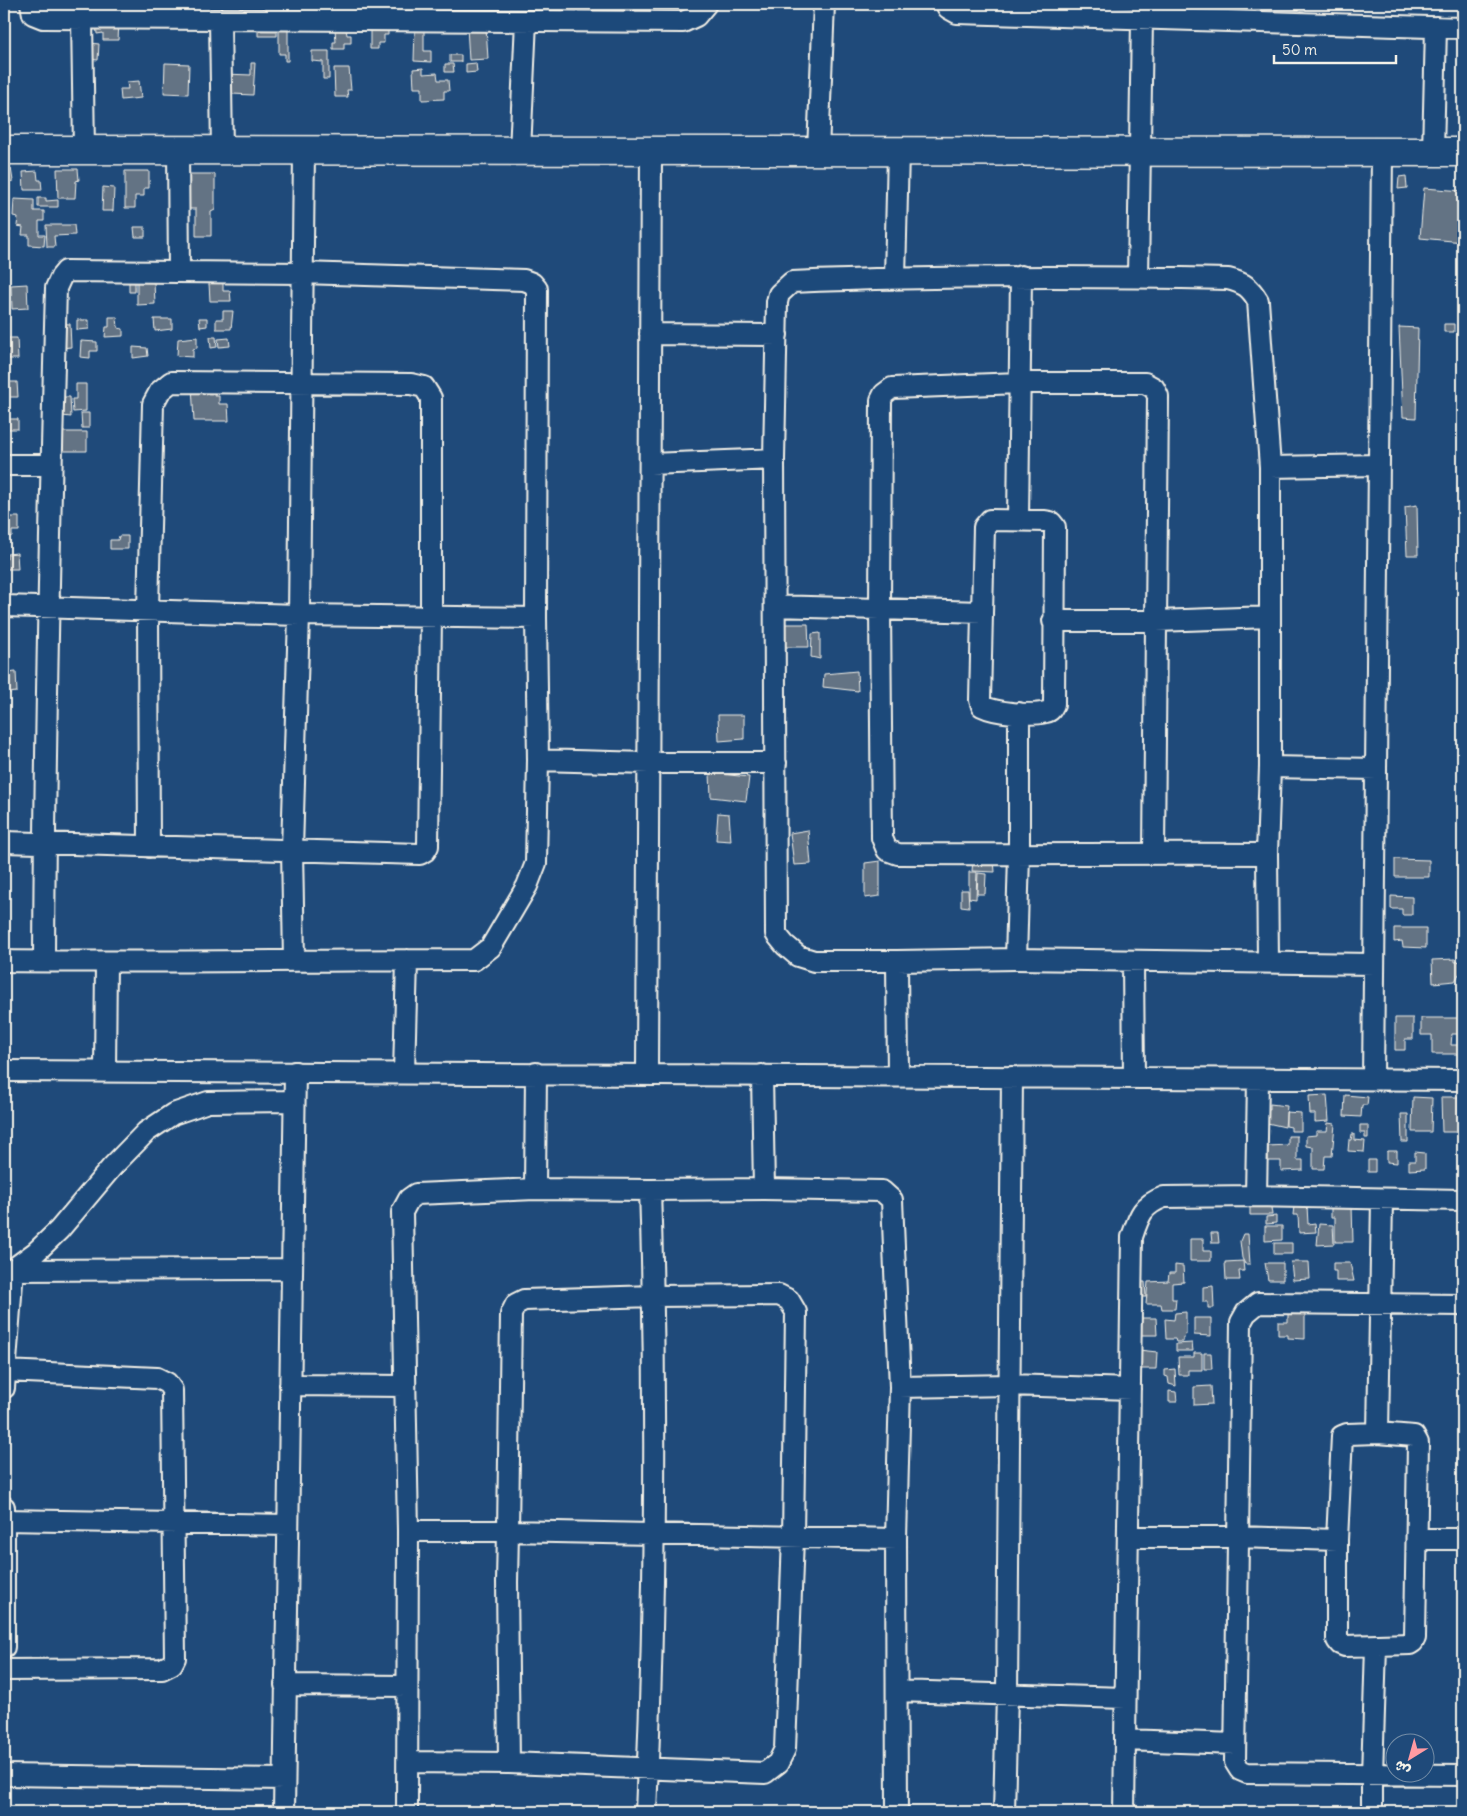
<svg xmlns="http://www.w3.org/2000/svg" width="1467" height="1816" font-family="Delius,'Playpen Sans Arabic',sans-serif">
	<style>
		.building { fill: #647384; stroke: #f4f1e8 }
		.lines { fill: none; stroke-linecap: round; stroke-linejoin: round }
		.street-casing { stroke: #f4f1e8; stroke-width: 24 }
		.secondary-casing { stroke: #f4f1e8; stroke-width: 31 }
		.street { stroke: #1f4a7a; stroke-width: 20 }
		.secondary { stroke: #1f4a7a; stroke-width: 28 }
	</style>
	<rect width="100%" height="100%" fill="#1f4a7a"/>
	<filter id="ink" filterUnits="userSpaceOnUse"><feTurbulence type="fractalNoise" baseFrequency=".02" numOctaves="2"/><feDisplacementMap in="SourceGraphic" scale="10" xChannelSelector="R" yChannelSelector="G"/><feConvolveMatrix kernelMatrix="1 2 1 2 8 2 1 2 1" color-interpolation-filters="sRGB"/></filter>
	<g filter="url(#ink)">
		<path class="building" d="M96 23H119L118 40H103V33L97 34Z
			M277 24V36H258V25Z
			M370 24H388V35H384V43H378V49H370Z
			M486 26 488 59 469 60 467 27Z
			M415 27H424V51H431V62L414 61Z
			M279 29 288 30V61H285V54H279Z
			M335 29H346L347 35H351V43H344V49H333V42H336Z
			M90 43 99 44 98 60 88 59Z
			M312 51H329V79H323V62L312 61Z
			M450 55H461V62H450Z
			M165 63 189 64 188 94 164 93Z
			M251 63H255L253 95 232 94V97H224L225 74 251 75Z
			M476 63 477 72 466 73V64Z
			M445 64H453L454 72H445Z
			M334 68H349L351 90H347L348 97H335Z
			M423 68V74L437 73 438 80H448L449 91H444V99L422 100V88H414L413 69Z
			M139 81 141 98 121 100 120 89H128L127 82Z
			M4 168H11L13 181 8 182 9 205H4Z
			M57 169H78L79 180 76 181 75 198H58Z
			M37 171 38 180H41L42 190H24L23 172Z
			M125 171H149V188H144V196H135V208H125Z
			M184 174H215V210L211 212V236H196V209H184Z
			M1406 176 1407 188 1398 189 1399 177Z
			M103 187 114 188 113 211H102Z
			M1424 188 1463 191V242L1420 238Z
			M38 198H46V201L58 200V207H38Z
			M14 199 34 200V211H44V221H39V235H45L44 246 29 245V235H22L23 227 17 226 18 217 13 216Z
			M46 225H74L75 235 54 236 55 247H47Z
			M134 227H145V237H135Z
			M129 282H135V292H129Z
			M137 282H154L155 304 137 305Z
			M209 283H223V291H230L231 301H210Z
			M27 284 28 308 12 309 11 285Z
			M223 311H233L231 329H216V319H223Z
			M109 317H117L118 328 123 329V336L105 337 106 327H109Z
			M199 318H207V326L200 327Z
			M154 319H172V329L155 331Z
			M77 320H89V329L77 330Z
			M53 323 70 324 71 347 61 348Z
			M1444 324H1454V332H1444Z
			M1399 327 1418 328 1416 418 1403 417Z
			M197 337V348L193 349V357L177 356 178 339Z
			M210 337H216L217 347 211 348Z
			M4 338H17L18 359H8L7 347H4V355Z
			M229 338 230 346 219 347 218 339Z
			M81 341 97 342V351H90V358L80 357Z
			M133 347 147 348 148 356 133 358Z
			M8 382H17L18 397H9Z
			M76 384H86V411L73 412 72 399H76Z
			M215 385V396H219V404H228L229 421H194L192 386Z
			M54 397H70L71 417 62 416Z
			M81 413H89V428H82Z
			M8 419H18V429H8Z
			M63 432H87V451H63Z
			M1417 505 1418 555H1407L1405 507Z
			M4 517H19V531H12V536L4 537Z
			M119 536H128V549H110V540H118Z
			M17 553 18 569H4V559H7V554Z
			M784 624H808L809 647H784Z
			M820 633V659L811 657 812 634Z
			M857 671 858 691 823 687 824 674Z
			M16 672 17 692 8 693 6 673Z
			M718 715H744V739L719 741Z
			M710 773 749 777 746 801 711 797Z
			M718 813 729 814 731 841 716 840Z
			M808 830 811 864 794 865 790 833Z
			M1395 859 1429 860V877H1395Z
			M973 860H994L995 872 972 871Z
			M880 861V896L865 898V863Z
			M969 872H977L976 899 969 898Z
			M978 873 986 874 985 894H977Z
			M961 890H968L969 907 961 906Z
			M1391 896 1412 897V915H1402V909H1391Z
			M1394 928H1426V948L1403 947 1402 941 1394 942Z
			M1455 959V962L1463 961V973L1459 974 1455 981 1433 983 1432 960Z
			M1395 1018H1413V1039H1405V1050H1395Z
			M1421 1018H1461V1034H1452L1451 1045H1460V1054H1432V1035H1421Z
			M1327 1095 1329 1121 1315 1122V1114H1310L1309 1096Z
			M1345 1095 1368 1097 1367 1105H1362L1361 1117 1344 1116Z
			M1413 1097 1432 1098 1431 1132H1412Z
			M1441 1097H1459V1132H1442Z
			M1270 1104 1287 1106 1285 1127 1263 1122 1265 1108 1270 1109Z
			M1286 1112 1301 1113V1131H1291V1127L1286 1126Z
			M1401 1114H1408V1142H1402Z
			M1328 1123 1335 1124 1332 1156H1325L1324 1169H1313V1147L1306 1146V1136L1316 1135V1131H1327Z
			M1360 1125H1368V1138H1365V1133H1360Z
			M1352 1134H1354V1140L1365 1141 1364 1152 1348 1151 1349 1140H1351Z
			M1288 1136H1297V1160H1303V1170L1281 1171V1161H1268V1146L1288 1145Z
			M1387 1151H1397V1163L1387 1162Z
			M1415 1152 1425 1153V1169L1409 1170V1161H1415Z
			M1368 1160H1375V1172H1368Z
			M1250 1206 1271 1207 1272 1215H1250Z
			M1294 1206H1307L1308 1224 1315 1223 1316 1232 1299 1233 1298 1215H1293Z
			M1331 1206H1352L1353 1242H1335V1217H1331Z
			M1276 1216V1223L1266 1224V1217Z
			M1319 1224 1333 1225 1334 1244 1317 1245Z
			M1265 1226H1282V1240L1265 1241Z
			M1211 1233H1218L1219 1243H1212Z
			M1243 1234H1248L1250 1264H1245L1242 1258 1240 1241Z
			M1190 1239H1203V1251H1211V1261H1190Z
			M1274 1243H1292V1254H1274Z
			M1243 1261 1244 1271H1239L1240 1280H1226L1225 1262Z
			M1291 1262H1309L1310 1279 1293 1280Z
			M1265 1263H1283V1280H1268Z
			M1333 1263H1350L1354 1281H1336V1271H1333Z
			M1175 1265 1183 1266 1184 1282 1172 1283V1299H1176L1175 1309H1162L1161 1304H1146L1148 1282 1168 1281 1169 1273H1175Z
			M1139 1282H1145L1146 1297H1139Z
			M1213 1286 1214 1308H1208V1302H1203V1287Z
			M1186 1312V1334L1183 1337V1342H1176L1175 1339H1166L1165 1319 1174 1320 1175 1313Z
			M1288 1314H1305V1339L1288 1338V1335H1278V1322H1288Z
			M1140 1318H1156L1157 1335H1140Z
			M1194 1318H1211V1336L1194 1335Z
			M1192 1343 1193 1351H1176V1344Z
			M1139 1350 1157 1352 1156 1369H1139Z
			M1194 1353H1202V1370H1188V1375H1179L1178 1357H1194Z
			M1204 1353H1211L1212 1369H1204Z
			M1175 1369 1176 1386 1169 1384 1168 1377 1165 1376V1370Z
			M1211 1386 1212 1404 1194 1405V1387Z
			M1169 1391 1176 1392 1177 1402H1169Z"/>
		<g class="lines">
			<defs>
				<path id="street" d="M31 4 33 14 43 18 683 22 696 16 706 4
					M946 4 948 8 957 13 1463 28
					M82 19 84 150
					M220 20 222 150
					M178 150 179 272
					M520 151 526 21
					M818 151 824 4
					M1433 152 1436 27
					M1138 277 1142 19
					M895 278 898 151
					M650 334 777 335
					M650 464 774 459
					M4 465H51
					M1270 467 1379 465
					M990 520 1045 521 1051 522 1055 527 1054 704C1052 708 1051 711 1046 712 1031 716 996 713 982 706L980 700 984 527Z
					M1018 520 1021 276
					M4 606 299 615 536 618
					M775 606 982 612
					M1053 621H1157L1269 617
					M538 760 648 763H776
					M1270 767 1376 769
					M4 842 420 854 425 851 428 846 431 616V398L424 387 411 384 171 382 160 391 153 404 148 610 149 847
					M1154 853 1158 396 1154 388 1145 383H1019L892 388 884 394 881 400 880 609 882 838 887 850 898 854C1021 855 1144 853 1267 854
					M1016 959 1019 855V713
					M4 961C160 963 317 960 474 960L491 947 527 886 536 863 538 760 536 618 537 289 532 283 524 280 302 273 66 271 61 277 56 288C50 512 45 737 44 961
					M294 961 292 849 299 615 304 151
					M897 961 898 1076
					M1133 961 1134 1078
					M1268 961 1267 854 1270 767V467L1258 301C1250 287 1244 283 1228 279 1083 276 938 276 792 282L779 294 777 302 774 459 776 934 785 945 798 956 814 961H897L1016 959 1374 964
					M4 1071 1463 1080
					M105 1071 106 962
					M404 1073 407 960
					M647 1074 651 151
					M762 1075 764 1189
					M1373 1079 1382 152
					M535 1189 536 1073
					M1256 1196 1258 1079
					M9 1270 292 1269
					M1463 1305 1258 1303 1246 1313 1241 1322 1235 1762 1240 1770 1247 1773 1463 1775
					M290 1385 405 1386
					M900 1387 1010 1385 1130 1389
					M4 1388 13 1269 36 1252 59 1230 112 1167 146 1132 173 1114 208 1102 294 1101
					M1378 1433 1414 1436 1418 1443 1415 1638 1413 1642 1410 1644 1345 1646 1340 1644 1337 1640V1540L1342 1436 1347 1434Z
					M1378 1433 1382 1199
					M4 1507V1647
					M4 1520 287 1525
					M408 1531H508L507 1582 509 1763
					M1129 1537H1238L1337 1540
					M1417 1539H1463
					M4 1670 162 1669 172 1664 175 1658 172 1390 167 1383 157 1378 5 1371
					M285 1685 407 1686
					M897 1691 1125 1698
					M1125 1740 1235 1744
					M408 1762 509 1763 765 1773 778 1763 785 1749 793 1538 796 1312 789 1300 779 1295 654 1296 524 1300 516 1304 511 1314 508 1531 896 1539
					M4 1775 284 1779
					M284 1812 295 1072
					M407 1812 408 1531 402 1212 409 1199 416 1194 535 1189 650 1190 764 1189 882 1191 892 1200 900 1387 896 1539 897 1812
					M646 1812C655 1605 657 1397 650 1190
					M1004 1812 1007 1694 1012 1077
					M1124 1812 1132 1237C1139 1216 1142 1205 1164 1197L1256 1196 1463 1200
					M1372 1812V1775L1376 1646"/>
				<path id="secondary" d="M4 150 1463 152"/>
			</defs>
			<use href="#street" class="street-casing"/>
			<use href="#secondary" class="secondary-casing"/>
			<use href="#street" class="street"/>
			<use href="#secondary" class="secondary"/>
		</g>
	</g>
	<rect width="1467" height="1816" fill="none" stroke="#1f4a7a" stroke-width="20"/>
	<rect x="10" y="10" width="1447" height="1796" fill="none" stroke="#f4f1e8" stroke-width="2" filter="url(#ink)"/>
	<g transform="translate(1410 1758) rotate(217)"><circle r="24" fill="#1f4a7a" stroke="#748da6"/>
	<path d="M0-4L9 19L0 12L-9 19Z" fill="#ff9aa2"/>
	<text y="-8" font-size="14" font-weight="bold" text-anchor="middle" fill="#f4f1e8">ش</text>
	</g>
	<path d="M1274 55v8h122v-8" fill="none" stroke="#f4f1e8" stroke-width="2.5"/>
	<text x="1282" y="55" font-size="15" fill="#f4f1e8" stroke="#1f4a7a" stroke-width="4" paint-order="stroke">50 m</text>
</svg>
